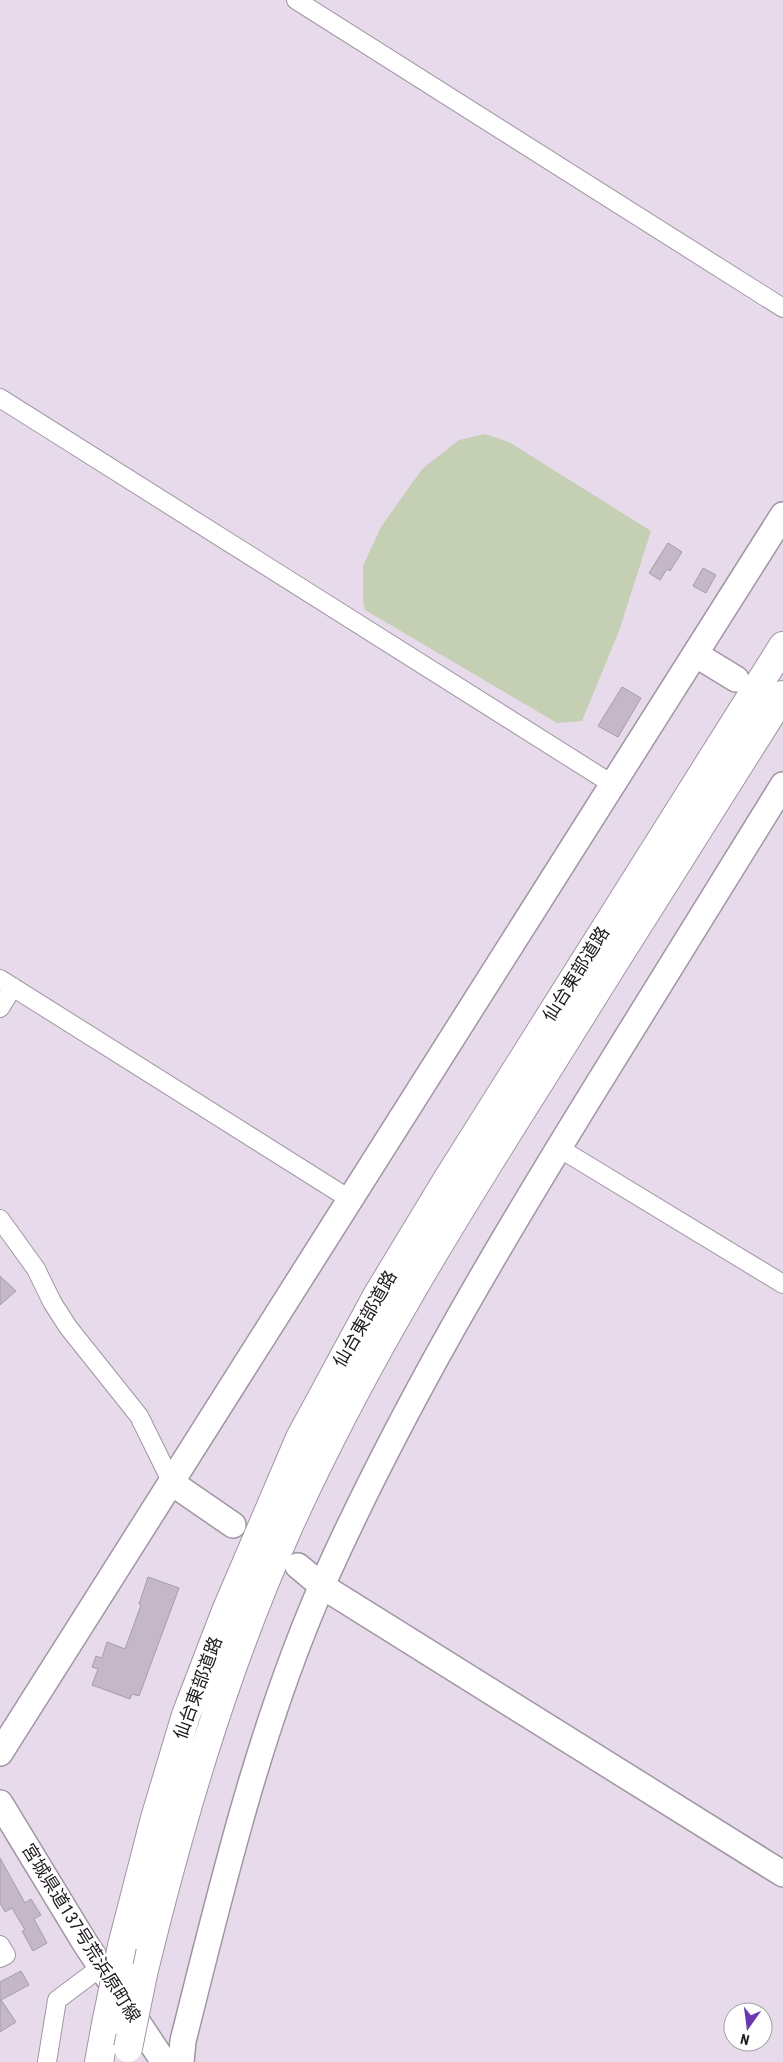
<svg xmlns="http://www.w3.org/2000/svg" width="783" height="2062" font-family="'Roboto Condensed','Noto Sans JP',sans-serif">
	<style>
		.green { fill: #c5cfb3 }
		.building { fill: #c4b8c8; stroke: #a89cab }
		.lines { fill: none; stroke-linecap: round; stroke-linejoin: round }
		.street-casing { stroke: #a195a4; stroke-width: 20 }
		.secondary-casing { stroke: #a195a4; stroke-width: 28 }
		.highway-casing { stroke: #a195a4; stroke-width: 30 }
		.street { stroke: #fff; stroke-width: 18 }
		.secondary { stroke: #fff; stroke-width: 25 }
		.highway { stroke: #fff; stroke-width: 28 }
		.highway-bridge-casing { stroke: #a195a4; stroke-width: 30; stroke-linecap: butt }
		.highway-bridge { stroke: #fff; stroke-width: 28 }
		.labels { text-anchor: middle; stroke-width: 4.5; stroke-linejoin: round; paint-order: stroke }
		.street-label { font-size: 18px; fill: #1f1a20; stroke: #fff }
	</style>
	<rect width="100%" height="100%" fill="#e7dbeb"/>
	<path class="green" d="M485 434 509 442 651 531 619 631 582 721 557 723 365 610 363 600V566L381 527 422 469 459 440Z"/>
	<path class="building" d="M668 543 682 552 670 571 667 569 660 580 649 573Z
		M703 568 716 575 706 593 693 586Z
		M622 687 641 698 618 737 598 726Z
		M0 1276 16 1291 0 1305Z
		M148 1577 179 1588 139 1696 132 1694 130 1699 92 1685 98 1669 92 1667 96 1656 102 1658 107 1642 125 1649 141 1605 139 1604Z
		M0 1858 25 1903 31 1899 41 1915 34 1919 47 1943 33 1951 22 1931 25 1930 12 1908 5 1912 0 1903Z
		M21 1971 29 1985 1 2000 16 2022 0 2032V1982Z"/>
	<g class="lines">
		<defs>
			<path id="street" d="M296 0 783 308
				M0 398 612 784
				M0 979 351 1200
				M0 1008 13 987
				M559 1148 783 1284
				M0 1219 36 1269 52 1302 68 1327 139 1416 172 1483
				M0 1945 6 1955 0 1958
				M47 2062 57 2000 101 1967"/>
			<path id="secondary" d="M695 654 736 679
				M172 1483 233 1525
				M298 1566 322 1586 783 1874
				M0 1753 783 515
				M0 1803 85 1943 164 2062
				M181 2062 183 2041C222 1886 259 1729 323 1583 401 1409 498 1246 598 1084 660 984 721 885 783 785"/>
			<path id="highway" d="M122 1946 155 1818 186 1715 226 1611 300 1438 378 1294 447 1180 783 646
				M143 1974C180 1822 224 1671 288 1528 360 1368 451 1222 544 1075 623 948 703 822 783 695
				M99 2062 106 2024"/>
		</defs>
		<use href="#street" class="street-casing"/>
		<use href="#secondary" class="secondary-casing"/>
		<use href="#highway" class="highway-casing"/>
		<use href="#street" class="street"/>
		<use href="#secondary" class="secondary"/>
		<use href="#highway" class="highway"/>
		<defs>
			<path id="highway-bridge" d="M106 2024 122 1946
				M128 2048 143 1974"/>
		</defs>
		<use href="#highway-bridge" class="highway-bridge-casing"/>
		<use href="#highway-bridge" class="highway-bridge"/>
	</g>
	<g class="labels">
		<g class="street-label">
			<text transform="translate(576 974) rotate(-58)" y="6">仙台東部道路</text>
			<text transform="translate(365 1319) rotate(-60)" y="6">仙台東部道路</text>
			<text transform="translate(198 1688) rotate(-70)" y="6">仙台東部道路</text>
			<text transform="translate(81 1933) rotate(58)" y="6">宮城県道137号荒浜原町線</text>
		</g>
	</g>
	<g transform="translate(748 2027) rotate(194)"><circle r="24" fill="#ffffff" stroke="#a5a3a6"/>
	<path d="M0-4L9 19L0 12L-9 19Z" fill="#6a39b1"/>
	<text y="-8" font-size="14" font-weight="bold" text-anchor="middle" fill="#1f1a20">N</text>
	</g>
</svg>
